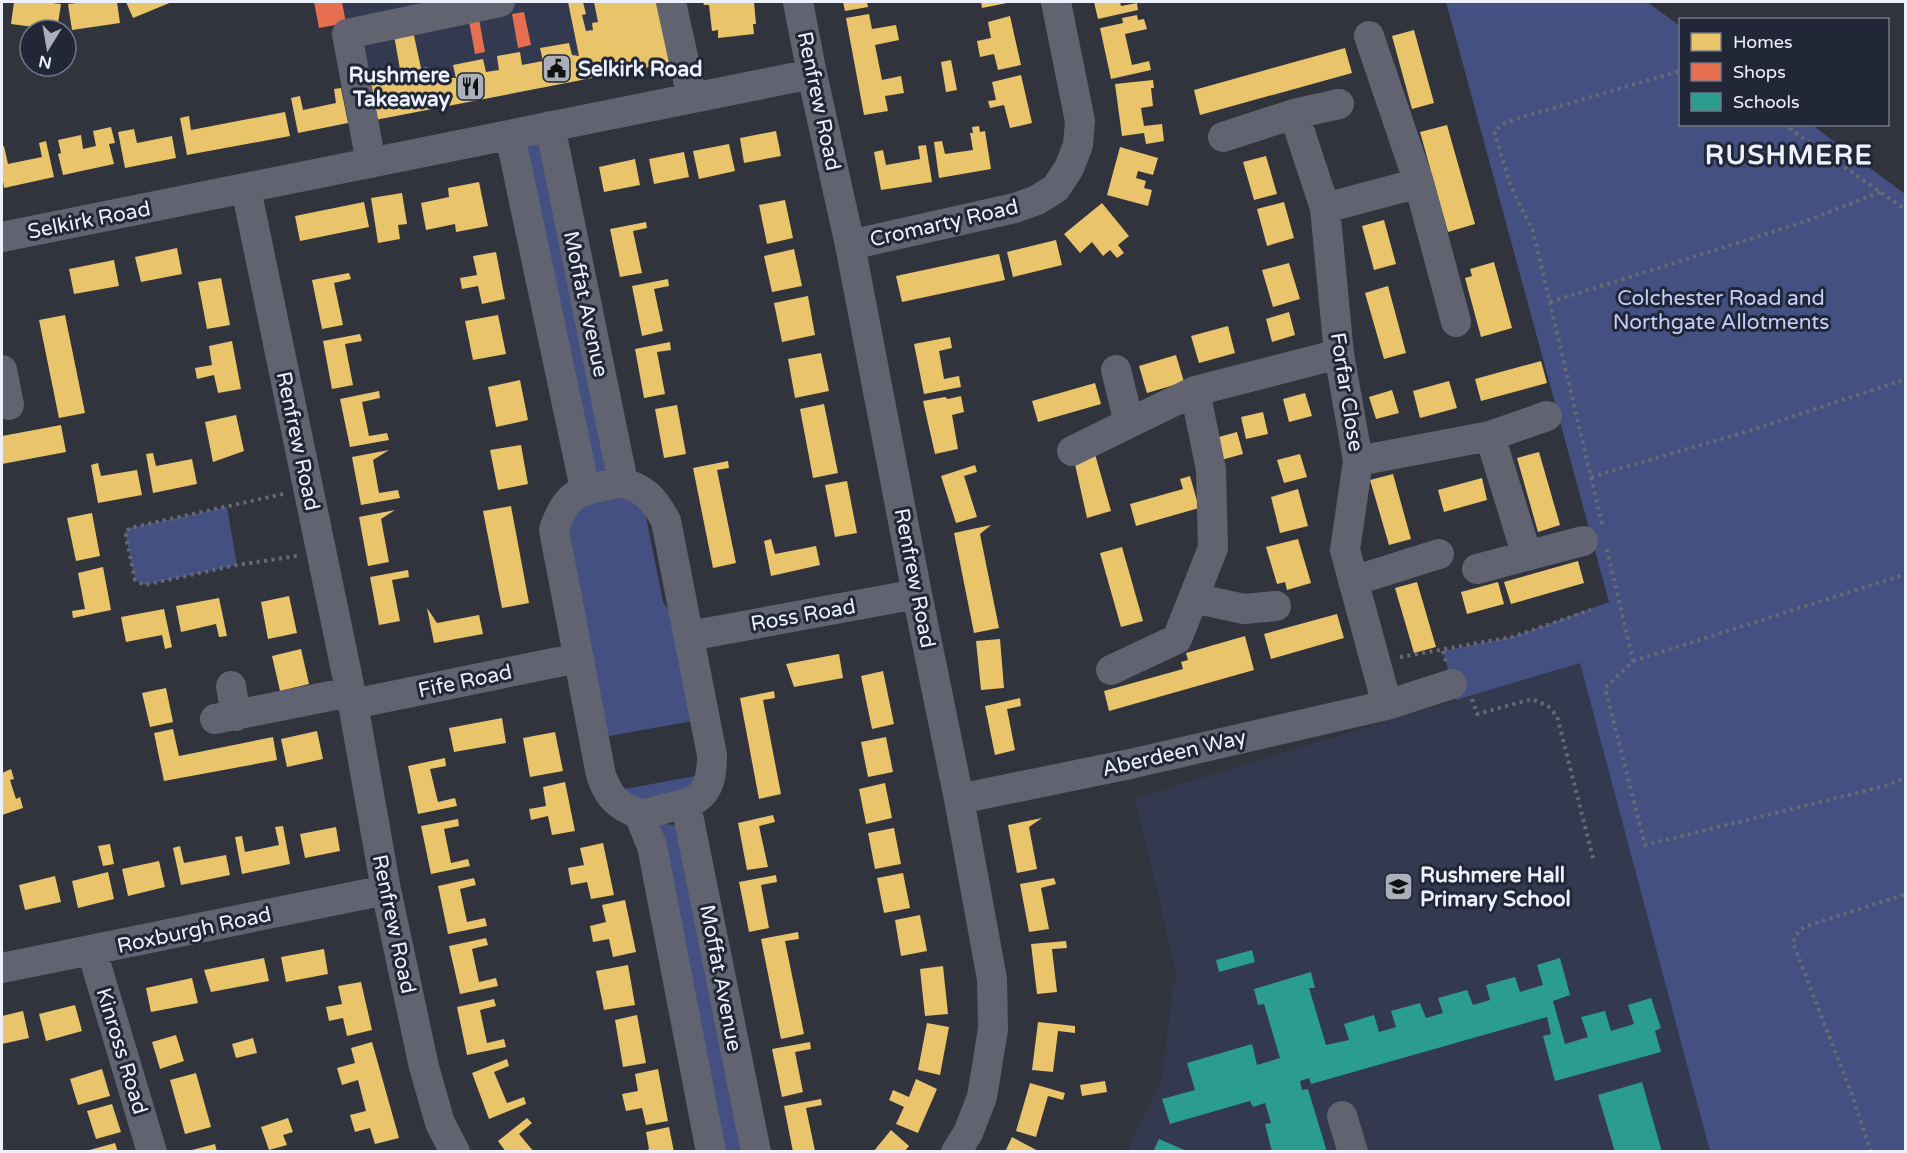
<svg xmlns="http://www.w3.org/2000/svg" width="1907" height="1153" font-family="'Varela Round',sans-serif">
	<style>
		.built { fill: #33394e }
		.green { fill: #435081 }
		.homes { fill: #e9c46a }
		.shops { fill: #e76f51 }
		.schools { fill: #2a9d8f }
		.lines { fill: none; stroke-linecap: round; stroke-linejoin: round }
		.path { stroke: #676a73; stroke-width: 4; stroke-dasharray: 3 4.5; stroke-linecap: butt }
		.minor { stroke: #616470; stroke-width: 30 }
		.labels { text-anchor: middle; stroke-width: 6; stroke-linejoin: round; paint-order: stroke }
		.poi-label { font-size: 21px; font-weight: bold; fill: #edf1fc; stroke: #222738; text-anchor: start }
		.street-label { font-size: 21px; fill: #edf1fc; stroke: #222738 }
		.park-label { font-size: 21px; fill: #c2cffb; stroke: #222738 }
		.district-label { font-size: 27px; font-weight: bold; letter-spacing: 1.5px; fill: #edf1fc; stroke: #222738 }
	</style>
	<rect width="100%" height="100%" fill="#31343d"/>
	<path class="built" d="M334 2H677L689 56 510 95 350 122Z
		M1580 662 1715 1151 1127 1152 1162 1078 1173 986 1177 976 1135 798Z"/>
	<path class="green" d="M1446 2H1647L1680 26V124L1812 125 1905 194V1151H1710L1580 663 1456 700 1443 651 1512 637 1609 602Z
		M541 138 607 471 594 475 525 140Z
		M617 495 643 502 663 602 680 626 699 720 603 737 562 519 569 509Z
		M227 507 237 565 144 585 135 580 125 532 130 528Z
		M706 774 703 782 636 805 614 791Z
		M663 824 676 825 745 1151H721L659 827Z"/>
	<path class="homes" d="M14 2H44L61 4 57 30 11 24Z
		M84 2H117L120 23 72 30 68 4Z
		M126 2H172L133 18Z
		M568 2H583L586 14 582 15 586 31 593 30 592 23 598 22 594 2H665L675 62 370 121 362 82 401 75 394 35 413 31 421 68 427 67 430 77 451 73 452 78H456L453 65 483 59 486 72 499 70 497 56 520 52 522 65 543 61 540 48 569 43 572 55 579 56Z
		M703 2H754L756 24H753L754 34 718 38V30L712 31 709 5H704Z
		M843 2H867L868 7 845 11Z
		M981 2H1007V3L982 8Z
		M1094 2H1120L1121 6 1137 3 1138 10 1098 19Z
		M869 14 872 29 896 25 899 40 875 45 882 80 901 76 904 93 885 96 888 111 864 115 846 18Z
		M1137 15 1138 20 1144 19 1147 29 1125 34 1132 65 1149 61 1151 70 1111 79 1100 28 1123 23 1122 18Z
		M1010 16 1021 65 998 70 994 54 980 57 977 41 991 38 988 22Z
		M1414 30 1434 103 1412 109 1392 36Z
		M1345 48 1352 73 1200 115 1194 90Z
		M951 60 957 90 946 92 941 62Z
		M1021 75 1032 123 1010 128 1004 105 990 108 988 101 996 100 992 82Z
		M1153 80 1154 88H1151L1153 106 1141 108 1144 126 1162 124 1164 141 1146 144 1144 133 1122 136 1115 84Z
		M341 88 348 123 298 133 291 98 300 96 303 110 336 103 334 89Z
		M285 112 290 136 187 155 180 118 189 116 191 130Z
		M1447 125 1475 224 1448 232 1420 132Z
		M979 126 980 132 985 131 991 169 939 178 934 142 942 141 945 154 973 150 970 133H973L972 127Z
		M111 127 115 143 109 144 114 164 63 175 58 154 61 153 58 140 81 135 83 149 96 146 93 131Z
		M134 129 137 143 172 136 176 158 125 168 118 132Z
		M776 131 781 156 744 163 740 138Z
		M46 141 54 177 4 188 2 174V147L4 146 8 164 42 157 39 143Z
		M729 144 735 171 699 179 693 151Z
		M926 145 932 182 881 190 874 152 883 150 886 165 920 159 918 146Z
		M1120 147 1158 158 1153 175 1138 171 1136 178 1146 181 1144 188 1152 190 1148 206 1107 195Z
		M684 152 689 177 654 184 649 159Z
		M1266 156 1277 194 1254 200 1243 162Z
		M635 159 640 185 604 192 599 167Z
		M479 182 488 226 456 232 455 224 426 230 421 203 449 197 448 188Z
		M402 193 407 224 398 225 400 239 378 243 371 198Z
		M785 200 793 238 767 244 759 205Z
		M364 202 369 227 300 241 295 216Z
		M1284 202 1294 238 1267 246 1257 209Z
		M1102 203 1129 236 1118 245 1124 253 1117 258 1110 250 1103 256 1092 242 1080 253 1064 234Z
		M1384 220 1396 264 1374 270 1362 226Z
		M646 222 647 228 633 231 642 273 620 277 610 229Z
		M1056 240 1062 265 1013 277 1007 252Z
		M177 248 182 274 141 282 135 257Z
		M794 249 802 286 772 292 764 256Z
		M496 252 505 299 482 304 478 286 462 289 460 278 477 275 473 256Z
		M999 254 1005 280 902 302 896 276Z
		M114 260 119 286 74 294 69 269Z
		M1494 262 1512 328 1481 337 1465 278 1472 276 1470 269Z
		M1289 263 1300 299 1273 307 1262 270Z
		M349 273 351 279 334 283 343 325 322 329 312 280Z
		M221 278 230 325 207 329 198 282Z
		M668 279 669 286 654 289 663 331 642 336 632 286Z
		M1388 286 1406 353 1384 359 1365 293Z
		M808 296 815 335 782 342 774 303Z
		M1289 312 1295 335 1272 342 1266 319Z
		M65 315 85 413 59 418 39 320Z
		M498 315 506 354 473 360 465 321Z
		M1228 326 1235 353 1199 363 1191 336Z
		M360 334 362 341 345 344 353 385 332 389 323 341Z
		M950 337 952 348 939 351 944 379 959 376 961 387 924 394 914 344Z
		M232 341 241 389 218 393 214 375 197 379 195 368 212 365 209 346Z
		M670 342 671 350 657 352 665 394 644 398 635 349Z
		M821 353 829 391 795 398 788 359Z
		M1176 355 1184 382 1147 393 1139 366Z
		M1541 361 1547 383 1481 401 1475 379Z
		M520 380 528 420 496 427 488 387Z
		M1449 381 1457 408 1420 418 1413 391Z
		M1095 383 1101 404 1038 422 1032 401Z
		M1392 390 1399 413 1376 419 1369 397Z
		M379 391 380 398 362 402 369 436 387 433 389 440 350 447 340 399Z
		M1305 393 1312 416 1289 422 1283 399Z
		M961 396 964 412 952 415 958 449 935 454 923 401 945 397 948 399Z
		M824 404 838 473 813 478 800 409Z
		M677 405 686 454 664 458 655 409Z
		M1263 412 1268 434 1246 439 1241 417Z
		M236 415 244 451 213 462 205 422Z
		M61 425 66 452 2 464V436Z
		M1237 432 1243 454 1221 460 1215 438Z
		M521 445 528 484 498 490 490 450Z
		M1093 447 1111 511 1087 518 1072 451Z
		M389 450 373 460 379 493 398 490 400 498 361 505 352 457Z
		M1539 452 1560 525 1538 532 1517 458Z
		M153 453 156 466 192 459 197 484 153 493 146 454Z
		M1300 454 1307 477 1284 483 1277 460Z
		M728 461 729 468 717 470 736 563 713 568 693 468Z
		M98 463 101 476 137 470 142 495 98 503 91 465Z
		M975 465 977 472 964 476 977 517 956 523 941 476Z
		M1393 474 1411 539 1389 545 1370 480Z
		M1190 476 1199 508 1136 526 1130 504 1183 489 1180 479Z
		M1482 478 1487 500 1444 512 1438 490Z
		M847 481 857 533 835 537 825 485Z
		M1298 489 1308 526 1280 533 1271 497Z
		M511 506 529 603 502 608 483 511Z
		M395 510 381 519 389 562 368 566 359 517Z
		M92 513 100 556 76 561 67 518Z
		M991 525 980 534 999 628 974 633 954 533Z
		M771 539 775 554 816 546 820 565 771 576 764 541Z
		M1298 539 1311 583 1287 590 1285 582 1277 584 1266 547Z
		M1122 547 1143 621 1121 627 1100 553Z
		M1578 561 1584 583 1511 604 1504 582Z
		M103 567 111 610 73 618 72 611 85 609 78 573Z
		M408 570 409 577 392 580 400 621 379 625 370 577Z
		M1417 582 1436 647 1414 653 1395 588Z
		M1498 582 1504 604 1467 614 1461 592Z
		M289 596 297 633 268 639 261 602Z
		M219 598 227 636 219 637 216 624 181 632 176 606Z
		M427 608 437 623 479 615 483 634 434 643Z
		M164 609 172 647 165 649 162 635 126 642 121 617Z
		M1337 614 1344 638 1271 659 1264 634Z
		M1245 636 1254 670 1109 711 1104 691 1183 669 1181 662 1188 660 1186 653Z
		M1000 639 1004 688 981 690 976 641Z
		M301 649 309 684 280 691 272 656Z
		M839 654 843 678 794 687 786 664Z
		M883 671 894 724 872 729 861 676Z
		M166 688 173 722 150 727 142 693Z
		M774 691 775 698 763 700 781 794 759 799 740 698Z
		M1020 698 1021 706 1007 709 1015 750 995 755 985 706Z
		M502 718 506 743 454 752 449 728Z
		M173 729 179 756 273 737 277 760 164 781 154 733Z
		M317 731 323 759 287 767 281 739Z
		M555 732 563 771 530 777 523 738Z
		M886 737 893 772 868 777 861 742Z
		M445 758 446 766 430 769 438 802 455 798 457 806 418 814 408 766Z
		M11 769 14 779 10 780 16 799 20 797 23 808 2 815V773Z
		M565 782 575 831 552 835 548 816 531 820 529 809 546 806 543 787Z
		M885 783 892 818 866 824 859 789Z
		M773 815 775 822 759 826 768 867 747 870 738 823Z
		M1042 818 1029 827 1037 869 1017 873 1008 825Z
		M458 819 459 826 444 829 451 863 468 859 470 866 431 874 421 826Z
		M283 826 290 864 242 874 235 837 242 836 245 852 279 845 275 827Z
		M336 827 340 851 305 858 300 834Z
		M894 828 901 864 875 869 868 833Z
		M603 843 614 895 591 899 587 882 571 885 568 868 584 865 580 848Z
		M110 844 114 864 103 866 98 846Z
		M180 846 184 863 226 855 230 875 181 885 173 848Z
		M159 861 165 887 128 896 122 869Z
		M108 872 114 899 78 908 72 881Z
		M903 873 910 908 884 913 877 878Z
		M776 875 777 882 761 885 769 928 749 932 739 882Z
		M55 876 61 902 25 910 19 885Z
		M474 878 476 885 460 889 467 922 485 918 487 926 448 934 438 886Z
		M1054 878 1056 884 1041 888 1049 929 1029 932 1020 884Z
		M625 900 636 952 613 957 609 939 593 942 590 926 606 922 602 905Z
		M920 915 927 951 901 956 895 920Z
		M798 932 799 939 785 941 804 1034 781 1039 761 939Z
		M486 938 488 945 472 949 479 982 496 978 498 986 460 994 449 946Z
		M1066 941 1067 948 1052 949 1057 992 1037 994 1031 944Z
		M324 949 328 974 286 982 281 957Z
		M264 958 269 981 211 992 204 970Z
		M628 965 635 1005 604 1010 596 971Z
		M943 966 948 1014 925 1016 920 969Z
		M192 978 198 1003 151 1012 146 988Z
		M361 982 372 1030 347 1036 343 1018 329 1021 326 1007 342 1004 338 986Z
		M494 999 496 1006 480 1010 487 1043 504 1039 506 1047 467 1055 457 1007Z
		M75 1005 82 1031 46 1041 39 1014Z
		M23 1011 29 1038 2 1044V1016Z
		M637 1015 646 1063 623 1067 615 1020Z
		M1038 1022 1075 1026V1033L1058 1031 1053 1072 1032 1070Z
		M927 1023 949 1027 940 1075 918 1070Z
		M176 1035 184 1061 160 1069 152 1042Z
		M253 1038 257 1053 236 1058 232 1044Z
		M372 1042 399 1138 375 1144 370 1128 355 1132 350 1115 366 1111 358 1080 342 1085 337 1068 355 1063 351 1048Z
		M810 1042 811 1049 795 1052 803 1092 782 1097 772 1049Z
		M507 1059 509 1066 494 1072 507 1103 524 1097 526 1104 489 1119 472 1073Z
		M102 1069 110 1096 78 1105 70 1079Z
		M658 1069 668 1121 646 1125 642 1108 626 1111 622 1094 638 1091 635 1074Z
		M196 1073 211 1127 185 1134 170 1080Z
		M916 1079 937 1089 918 1133 896 1124 904 1107 889 1100 893 1090 909 1097Z
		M1105 1081 1107 1092 1082 1096 1080 1085Z
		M1030 1083 1065 1093 1063 1100 1048 1096 1036 1137 1016 1131Z
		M821 1099 822 1105 806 1108 815 1151 793 1152 784 1106Z
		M112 1104 121 1132 96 1139 87 1111Z
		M288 1118 293 1132 283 1135 287 1145 269 1150 261 1127Z
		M527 1118 532 1123 519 1134 534 1152H506L498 1141Z
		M669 1127 674 1152H644L649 1149 646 1132Z
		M891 1130 909 1146 904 1152H873Z
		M1012 1137 1040 1152H1005Z
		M115 1143 118 1152H86V1151Z
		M215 1144 217 1152H188V1151Z"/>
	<path class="shops" d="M314 2H342L346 23 319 28Z
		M524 12 531 45 518 48 512 14Z
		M479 19 485 52 475 54 469 21Z"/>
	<path class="schools" d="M1252 950 1255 962 1219 972 1216 960Z
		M1560 958 1570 995 1553 1001 1565 1044 1588 1037 1581 1017 1605 1011 1611 1031 1634 1024 1628 1005 1651 998 1661 1028 1655 1031 1661 1052 1555 1081 1543 1036 1551 1034 1547 1017 1311 1084 1309 1078 1300 1081 1302 1090 1308 1089 1327 1152H1272L1265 1124 1271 1123 1265 1103 1253 1107 1250 1101 1170 1124 1162 1099 1195 1090 1187 1063 1252 1044 1257 1065 1280 1058 1264 1004 1258 1005 1254 989 1311 972 1315 988H1309L1326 1045 1349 1040 1344 1024 1374 1015 1379 1032 1396 1027 1391 1011 1420 1003 1426 1018 1443 1013 1438 998 1467 990 1473 1005 1490 1000 1486 985 1515 977 1520 992 1543 985 1537 965Z
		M1642 1082 1662 1152H1615L1598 1095Z
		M1159 1139 1189 1152H1153Z"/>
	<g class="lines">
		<path class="path" d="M1783 124 1906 210
			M1550 302 1801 223 1880 192
			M1591 477 1749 431 1906 379
			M283 494 130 528 125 532 135 580 144 585 237 565 297 556
			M1602 524 1533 231 1511 187 1494 131 1503 124 1519 118 1680 71
			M1607 549 1633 661 1605 688 1645 845 1881 787 1906 778
			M1443 651 1446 662
			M1400 657 1512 637 1591 610
			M1633 661 1906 574
			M1472 699 1477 714 1532 699 1548 706 1557 716 1594 862
			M1871 1152 1852 1095 1793 943 1795 936 1804 927 1906 894"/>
		<path class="minor" d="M671 2 692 98
			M798 2 812 74 850 245 917 594 959 799 992 979 993 1029 982 1097 968 1133 956 1152
			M1369 36 1419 183 1456 322
			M1294 114 1325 208 1339 354 1358 461 1345 550 1387 705
			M550 126 623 482
			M510 135 585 489
			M1223 137 1294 114 1339 104
			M371 163 347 34 500 2
			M246 189 353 704 386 890 424 1067 440 1123 455 1152
			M1325 208 1419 183
			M2 237 812 74
			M850 245 1015 208 1037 200 1056 188 1069 168 1078 145 1080 121 1056 2
			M2 370 9 405
			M1116 370 1129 423
			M1490 436 1547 416
			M1072 451 1195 391 1339 354
			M1358 461 1490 436 1527 556
			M623 482C647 491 654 499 666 521L712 755C712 792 702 802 667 808 659 810 647 815 639 814 636 813 633 811 630 810 613 802 607 792 601 775L554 530C567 488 584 490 623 482Z
			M1477 569 1583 541
			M1353 581 1439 554
			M1193 598 1244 609 1276 606
			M689 636 917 594
			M1111 670 1177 639 1213 548 1211 470 1195 391
			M231 686 236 716
			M353 704 578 658
			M215 719 350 692
			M959 799 1130 764 1387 705 1452 684
			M686 805 756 1152
			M639 814 652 846 711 1152
			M92 951 152 1152
			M2 968 386 890
			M1342 1116 1353 1152"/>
	</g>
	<defs>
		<symbol id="civic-square" viewBox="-11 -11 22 22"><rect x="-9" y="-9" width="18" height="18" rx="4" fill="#abafb9" stroke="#222738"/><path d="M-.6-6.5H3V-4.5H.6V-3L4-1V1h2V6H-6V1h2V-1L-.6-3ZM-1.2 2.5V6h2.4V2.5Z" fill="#111"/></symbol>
		<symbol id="restaurant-square" viewBox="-11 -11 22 22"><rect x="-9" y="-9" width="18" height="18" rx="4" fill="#abafb9" stroke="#222738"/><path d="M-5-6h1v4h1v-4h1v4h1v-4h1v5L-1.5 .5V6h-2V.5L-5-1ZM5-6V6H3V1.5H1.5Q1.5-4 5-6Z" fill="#111"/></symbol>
		<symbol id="school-square" viewBox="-11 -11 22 22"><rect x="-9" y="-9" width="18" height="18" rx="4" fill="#abafb9" stroke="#222738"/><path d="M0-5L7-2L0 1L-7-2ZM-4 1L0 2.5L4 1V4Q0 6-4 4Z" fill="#111"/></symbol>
	</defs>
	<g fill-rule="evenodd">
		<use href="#civic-square" x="540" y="52" width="33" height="33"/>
		<use href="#restaurant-square" x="454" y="70" width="33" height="33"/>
		<use href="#school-square" x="1382" y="870" width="33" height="33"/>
	</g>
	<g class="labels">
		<g class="poi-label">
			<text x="578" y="76">Selkirk Road</text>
			<text x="450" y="82" text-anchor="end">Rushmere<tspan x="450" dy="24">Takeaway</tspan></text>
			<text x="1420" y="882">Rushmere Hall<tspan x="1420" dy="24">Primary School</tspan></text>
		</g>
		<g class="street-label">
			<text transform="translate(819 101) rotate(78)" y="7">Renfrew Road</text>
			<text transform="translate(89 220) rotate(-11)" y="7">Selkirk Road</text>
			<text transform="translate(944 223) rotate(-13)" y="7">Cromarty Road</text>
			<text transform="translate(586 304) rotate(78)" y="7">Moffat Avenue</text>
			<text transform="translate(1347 392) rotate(81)" y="7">Forfar Close</text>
			<text transform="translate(298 441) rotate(78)" y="7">Renfrew Road</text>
			<text transform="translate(915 578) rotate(79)" y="7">Renfrew Road</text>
			<text transform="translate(803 615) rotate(-10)" y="7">Ross Road</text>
			<text transform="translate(465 681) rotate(-12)" y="7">Fife Road</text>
			<text transform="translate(1174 753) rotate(-13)" y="7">Aberdeen Way</text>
			<text transform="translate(394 924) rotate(78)" y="7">Renfrew Road</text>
			<text transform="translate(194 930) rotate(-12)" y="7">Roxburgh Road</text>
			<text transform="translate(721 978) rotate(79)" y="7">Moffat Avenue</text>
			<text transform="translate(122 1051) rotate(73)" y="7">Kinross Road</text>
		</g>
		<g class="park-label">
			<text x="1721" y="305">Colchester Road and<tspan x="1721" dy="24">Northgate Allotments</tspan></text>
		</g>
		<g class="district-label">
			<text x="1789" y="164">RUSHMERE</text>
		</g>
	</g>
	<rect width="1907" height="1153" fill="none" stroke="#edf1fc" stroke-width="6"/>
	<rect x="1679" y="18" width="210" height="108" fill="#222738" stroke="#737886" stroke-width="1.5"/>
	<rect x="1691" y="33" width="30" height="18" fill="#e9c46a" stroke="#737886" stroke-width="1.5"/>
	<text x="1733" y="48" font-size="18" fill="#edf1fc">Homes</text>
	<rect x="1691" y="63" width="30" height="18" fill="#e76f51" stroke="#737886" stroke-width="1.5"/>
	<text x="1733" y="78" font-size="18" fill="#edf1fc">Shops</text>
	<rect x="1691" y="93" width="30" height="18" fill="#2a9d8f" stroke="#737886" stroke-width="1.5"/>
	<text x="1733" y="108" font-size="18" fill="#edf1fc">Schools</text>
	<g transform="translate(48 48) rotate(191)"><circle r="28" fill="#222738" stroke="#737886" stroke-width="1.5"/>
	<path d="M0-4.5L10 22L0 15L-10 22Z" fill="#abafb9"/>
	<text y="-9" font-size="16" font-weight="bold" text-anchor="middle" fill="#edf1fc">N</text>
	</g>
</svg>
